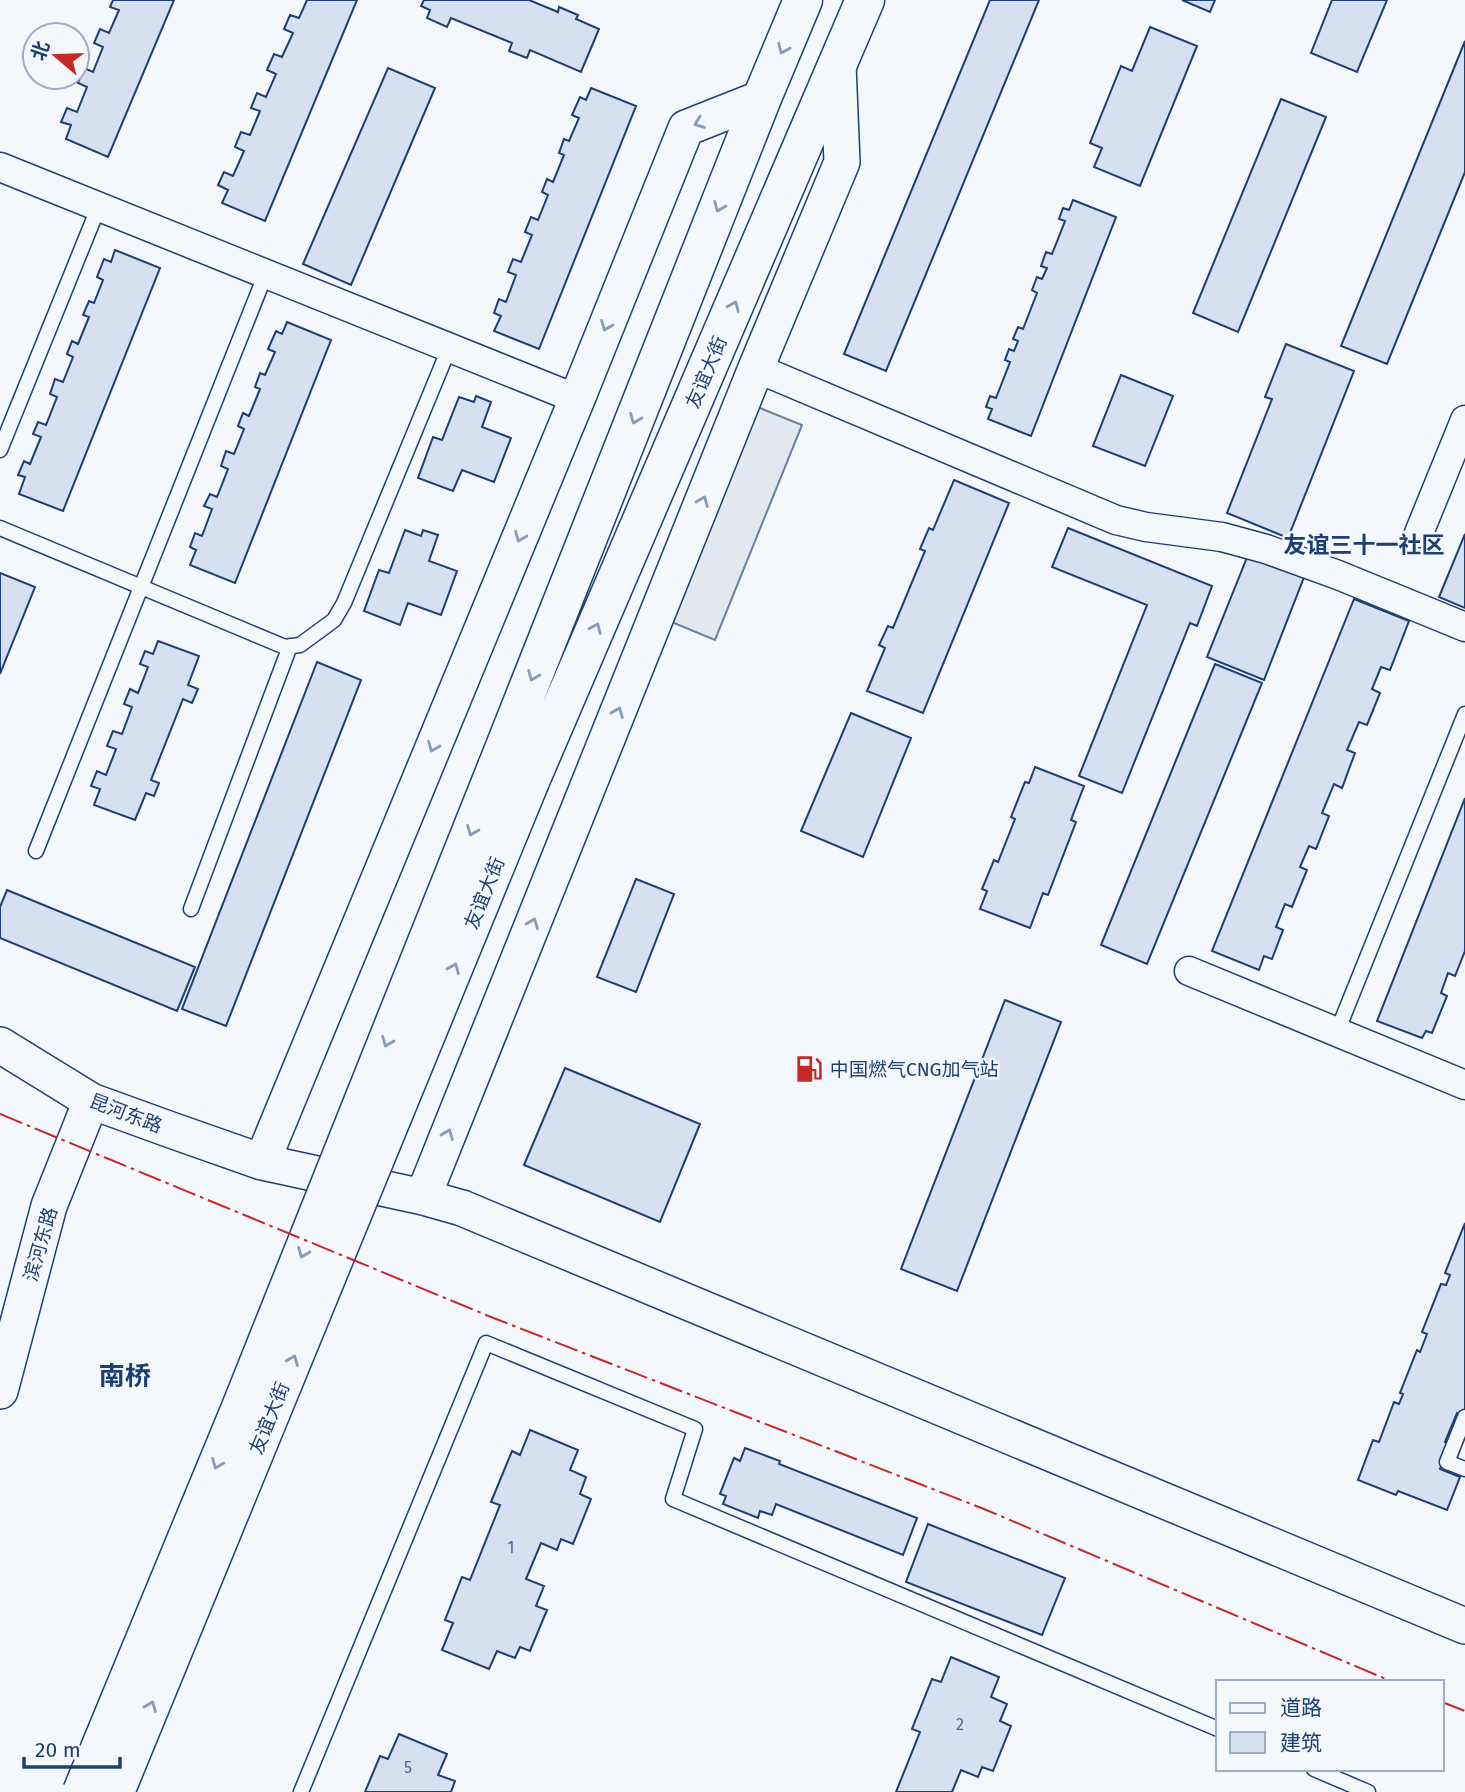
<svg xmlns="http://www.w3.org/2000/svg" width="1465" height="1792" font-family="'Fira Sans','Noto Sans SC',sans-serif">
	<style>
		.parking { fill: #e3e8f0; stroke: #687fa3; stroke-width: 2 }
		.building { fill: #d5e0f0; stroke: #1d3f73; stroke-width: 2 }
		.lines { fill: none; stroke-linecap: round; stroke-linejoin: round }
		.service-casing { stroke: #1d3f73; stroke-width: 17 }
		.minor-casing { stroke: #1d3f73; stroke-width: 31 }
		.tertiary-casing { stroke: #1d3f73; stroke-width: 38 }
		.primary-casing { stroke: #1d3f73; stroke-width: 41 }
		.service { stroke: #f4f7fb; stroke-width: 14 }
		.minor { stroke: #f4f7fb; stroke-width: 28 }
		.tertiary { stroke: #f4f7fb; stroke-width: 35 }
		.primary { stroke: #f4f7fb; stroke-width: 38 }
		.primary-bridge-casing { stroke: #1d3f73; stroke-width: 41; stroke-linecap: butt }
		.primary-bridge { stroke: #f4f7fb; stroke-width: 38 }
		.power { stroke: #c62828; stroke-width: 2; stroke-dasharray: 24 5 3.5 5; stroke-linecap: butt }
		.oneway { stroke: #889bb7 }
		.labels { text-anchor: middle; stroke-width: 5; stroke-linejoin: round; paint-order: stroke }
		.number-label { font-size: 16px; fill: #4b6792 }
		.street-label { font-size: 19px; fill: #1d3f73; stroke: #f4f7fb }
		.poi-label { font-size: 19px; fill: #1d3f73; stroke: #f4f7fb; text-anchor: start }
		.quarter-label { font-size: 23px; font-weight: bold; fill: #1d3f73; stroke: #f4f7fb }
		.district-label { font-size: 26px; font-weight: bold; fill: #1d3f73; stroke: #f4f7fb }
	</style>
	<rect width="100%" height="100%" fill="#f4f7fb"/>
	<path class="parking" d="M755 406 802 425 715 640 669 621Z"/>
	<path class="building" d="M113 0H174L108 157 66 139 71 125 61 122 67 108 77 112 87 87 78 83 84 68 93 72 103 47 94 43 100 29 109 33 119 10 110 7Z
		M307 0H357L265 221 222 203 228 190 218 185 224 172 233 176 244 151 235 147 241 132 250 135 260 111 251 108 257 93 266 97 276 74 267 70 274 54 282 57 293 33 284 29 290 15 299 18Z
		M424 0H529L558 12 559 7 578 15 576 19 599 29 581 72 530 50 527 58 509 51 512 43 451 18 447 27 427 18 430 10 421 6Z
		M990 0H1039L886 371 844 354Z
		M1182 0H1215L1210 12Z
		M1332 0H1387L1357 72 1311 53Z
		M1150 27 1197 46 1140 186 1094 167 1102 148 1090 143 1121 66 1132 71Z
		M1465 41V172L1387 364 1341 346Z
		M388 68 435 88 351 285 303 264Z
		M591 88 636 106 539 349 494 331 501 316 494 313 499 299 506 302 516 275 508 272 513 259 521 262 532 235 525 232 531 217 538 220 548 195 542 192 547 179 553 182 564 155 559 153 564 139 569 141 579 118 572 115 580 97 586 100Z
		M1281 99 1326 117 1238 332 1193 313Z
		M1073 200 1116 217 1031 436 988 419 992 409 986 407 990 396 996 398 1010 362 1005 360 1009 349 1014 351 1018 341 1013 339 1018 327 1023 329 1037 293 1032 290 1037 277 1042 279 1047 268 1041 266 1046 252 1052 254 1065 221 1059 219 1063 208 1069 210Z
		M115 250 160 268 63 511 19 494 25 477 18 475 24 461 30 464 41 437 33 434 38 422 46 425 57 397 50 394 55 379 63 382 73 357 67 354 72 341 78 344 89 317 83 315 89 301 94 303 103 280 97 277 104 259 111 262Z
		M287 322 331 340 235 583 190 565 196 550 190 547 195 533 202 536 212 509 204 506 210 494 217 497 228 469 221 466 226 451 234 454 244 429 238 426 243 413 249 416 260 389 255 387 260 373 265 375 275 352 268 349 276 331 282 334Z
		M1286 344 1354 371 1288 538 1227 513 1272 399 1265 397Z
		M1121 375 1173 396 1145 466 1093 446Z
		M476 396 491 402 482 427 511 438 494 482 462 470 453 491 418 478 433 437 442 440 459 397 474 402Z
		M954 480 1009 503 923 713 867 691 885 648 879 645 888 626 893 628 925 551 920 549 929 528 933 530Z
		M1068 528 1212 586 1197 626 1190 623 1122 793 1079 776 1147 605 1052 567Z
		M405 530 421 536 423 530 438 535 429 561 457 571 441 615 408 603 400 625 364 611 379 570 389 573Z
		M1465 534V608L1439 597Z
		M1250 550 1306 572 1264 680 1207 657Z
		M0 573 35 587 0 674Z
		M1354 599 1409 621 1390 670 1381 667 1372 689 1380 693 1367 725 1359 722 1347 750 1355 753 1342 788 1334 784 1322 813 1329 816 1316 849 1309 846 1300 867 1307 870 1292 907 1285 904 1276 927 1283 930 1272 959 1264 956 1259 970 1212 951Z
		M158 641 199 656 188 685 198 689 192 703 183 699 151 780 159 783 154 796 146 793 135 820 94 805 100 789 91 786 97 771 106 775 116 749 107 746 113 731 122 734 132 707 124 704 130 689 138 693 148 667 140 664 145 651 153 654Z
		M317 662 361 680 226 1026 182 1009Z
		M1215 664 1262 683 1147 964 1101 945Z
		M851 713 911 738 863 857 801 831Z
		M1035 767 1084 786 1071 820 1076 822 1048 895 1043 893 1030 928 980 909 987 891 982 889 994 860 998 862 1015 819 1011 817 1025 782 1029 783Z
		M1465 798V951L1455 976 1448 973 1441 993 1447 996 1432 1033 1426 1031 1422 1038 1377 1021Z
		M636 879 674 894 636 992 597 977Z
		M7 890 195 967 177 1011 0 938V907Z
		M1005 1000 1061 1022 957 1291 901 1269Z
		M565 1068 700 1124 660 1222 524 1165Z
		M1465 1223V1416L1457 1413 1445 1442 1450 1444 1440 1469 1460 1477 1447 1510 1398 1491 1396 1495 1358 1480 1373 1440 1379 1442 1394 1402 1399 1404 1403 1394 1400 1393 1417 1350 1420 1352 1427 1334 1422 1332 1441 1284 1446 1285 1450 1275 1445 1273Z
		M530 1430 578 1450 570 1470 586 1477 580 1494 591 1499 573 1544 561 1539 557 1550 541 1543 526 1579 544 1586 536 1606 547 1610 530 1651 520 1647 515 1658 497 1651 489 1669 442 1650 453 1623 445 1620 462 1577 470 1580 500 1505 491 1502 512 1451 520 1455Z
		M745 1448 780 1461 779 1464 917 1518 903 1555 776 1504 772 1515 760 1511 758 1518 723 1504 726 1496 720 1494 734 1458 740 1461Z
		M928 1524 1065 1578 1042 1635 906 1582Z
		M951 1657 999 1677 991 1697 1007 1704 1000 1721 1011 1726 993 1771 982 1767 978 1777 961 1770 952 1792H896L920 1732 912 1729 932 1679 941 1682Z
		M399 1734 447 1754 438 1775 455 1781 451 1792H365L380 1756 388 1759Z"/>
	<g class="lines">
		<defs>
			<path id="service" d="M0 450 99 206
				M0 528 285 647 300 645 334 620 344 603 450 346
				M36 851 266 273
				M191 909 290 646
				M1337 1032 1465 714
				M1465 1417 1447 1462 1465 1469
				M1314 1769 1368 1792
				M301 1792 486 1343 695 1429 673 1499 1218 1729"/>
			<path id="minor" d="M0 167 577 399
				M756 368 1116 520 1146 527 1222 537 1266 549 1338 575 1465 627
				M1419 533 1465 420
				M1189 971 1465 1085"/>
			<path id="tertiary" d="M0 1045 91 1101 171 1130 262 1162 423 1197 462 1208 1465 1626
				M262 1162 577 399 686 128 762 98
				M423 1197 756 368 842 162 838 65
				M0 1391 49 1206 91 1101"/>
			<path id="primary" d="M497 767 762 98 803 0
				M530 781 865 0"/>
		</defs>
		<use href="#service" class="service-casing"/>
		<use href="#minor" class="minor-casing"/>
		<use href="#tertiary" class="tertiary-casing"/>
		<use href="#primary" class="primary-casing"/>
		<use href="#service" class="service"/>
		<use href="#minor" class="minor"/>
		<use href="#tertiary" class="tertiary"/>
		<use href="#primary" class="primary"/>
		<defs>
			<path id="primary-bridge" d="M82 1792 240 1410 497 767
				M115 1792 530 781"/>
		</defs>
		<use href="#primary-bridge" class="primary-bridge-casing"/>
		<use href="#primary-bridge" class="primary-bridge"/>
		<path class="power" d="M0 1114 491 1317 984 1509 1393 1682
			M1442 1702 1465 1711"/>
	</g>
	<defs><path id="oneway-chevron" d="M-2-3.5L2.5 0L-2 3.5" fill="none" stroke-width="1.6" stroke-linecap="round" stroke-linejoin="round" transform="scale(1.75)"/></defs>
	<g class="oneway">
		<use href="#oneway-chevron" transform="translate(783 49) rotate(113)"/>
		<use href="#oneway-chevron" transform="translate(699 123) rotate(159)"/>
		<use href="#oneway-chevron" transform="translate(719 207) rotate(112)"/>
		<use href="#oneway-chevron" transform="translate(734 306) rotate(-67)"/>
		<use href="#oneway-chevron" transform="translate(606 326) rotate(112)"/>
		<use href="#oneway-chevron" transform="translate(635 419) rotate(112)"/>
		<use href="#oneway-chevron" transform="translate(703 501) rotate(-68)"/>
		<use href="#oneway-chevron" transform="translate(520 537) rotate(112)"/>
		<use href="#oneway-chevron" transform="translate(596 628) rotate(-67)"/>
		<use href="#oneway-chevron" transform="translate(533 676) rotate(112)"/>
		<use href="#oneway-chevron" transform="translate(618 712) rotate(-68)"/>
		<use href="#oneway-chevron" transform="translate(433 747) rotate(112)"/>
		<use href="#oneway-chevron" transform="translate(472 831) rotate(112)"/>
		<use href="#oneway-chevron" transform="translate(533 923) rotate(-68)"/>
		<use href="#oneway-chevron" transform="translate(454 968) rotate(-68)"/>
		<use href="#oneway-chevron" transform="translate(387 1042) rotate(112)"/>
		<use href="#oneway-chevron" transform="translate(448 1134) rotate(-68)"/>
		<use href="#oneway-chevron" transform="translate(303 1253) rotate(112)"/>
		<use href="#oneway-chevron" transform="translate(293 1360) rotate(-68)"/>
		<use href="#oneway-chevron" transform="translate(217 1464) rotate(112)"/>
		<use href="#oneway-chevron" transform="translate(151 1706) rotate(-68)"/>
	</g>
	<defs>
		<symbol id="fuel-bare" viewBox="-9 -9 18 18"><path d="M-5.5-6h7V0h2V4h1.3V-2.5L3-4.5l.8-.8L6-3V5H2.5V1h-1V6h-7ZM-4.2-4.7v3.2H.2V-4.7Z" fill="#c62828" stroke="#f4f7fb" stroke-width="2.5" paint-order="stroke"/></symbol>
	</defs>
	<g fill-rule="evenodd">
		<use href="#fuel-bare" x="790" y="1050" width="38" height="38"/>
	</g>
	<g class="labels">
		<g class="number-label">
			<text x="511" y="1553">1</text>
			<text x="960" y="1730">2</text>
			<text x="408" y="1773">5</text>
		</g>
		<g class="street-label">
			<text transform="translate(706 372) rotate(-67)" y="7">友谊大街</text>
			<text transform="translate(484 893) rotate(-68)" y="7">友谊大街</text>
			<text transform="translate(126 1113) rotate(21)" y="7">昆河东路</text>
			<text transform="translate(40 1244) rotate(-74)" y="7">滨河东路</text>
			<text transform="translate(269 1418) rotate(-68)" y="7">友谊大街</text>
		</g>
		<g class="poi-label">
			<text x="830" y="1076">中国燃气CNG加气站</text>
		</g>
		<g class="quarter-label">
			<text x="1364" y="553">友谊三十一社区</text>
		</g>
		<g class="district-label">
			<text x="125" y="1385">南桥</text>
		</g>
	</g>
	<rect x="1216" y="1680" width="228" height="91" fill="#f4f7fb" stroke="#9eadc5" stroke-width="2"/>
	<rect x="1230" y="1703" width="35" height="10" fill="#f4f7fb" stroke="#9eadc5" stroke-width="2"/>
	<text x="1280" y="1715" font-size="21" fill="#1d3f73">道路</text>
	<rect x="1230" y="1732" width="35" height="21" fill="#d5e0f0" stroke="#9eadc5" stroke-width="2"/>
	<text x="1280" y="1750" font-size="21" fill="#1d3f73">建筑</text>
	<g transform="translate(56 56) rotate(289)"><circle r="33" fill="#f4f7fb" stroke="#9eadc5" stroke-width="2"/>
	<path d="M0-5L12 26L0 18L-12 26Z" fill="#c62828"/>
	<text y="-10" font-size="19" font-weight="bold" text-anchor="middle" fill="#1d3f73">北</text>
	</g>
	<path d="M24 1757v10h96v-10" fill="none" stroke="#1d3f73" stroke-width="3.5"/>
	<text x="35" y="1757" font-size="21" fill="#1d3f73" stroke="#f4f7fb" stroke-width="5" paint-order="stroke">20 m</text>
</svg>
